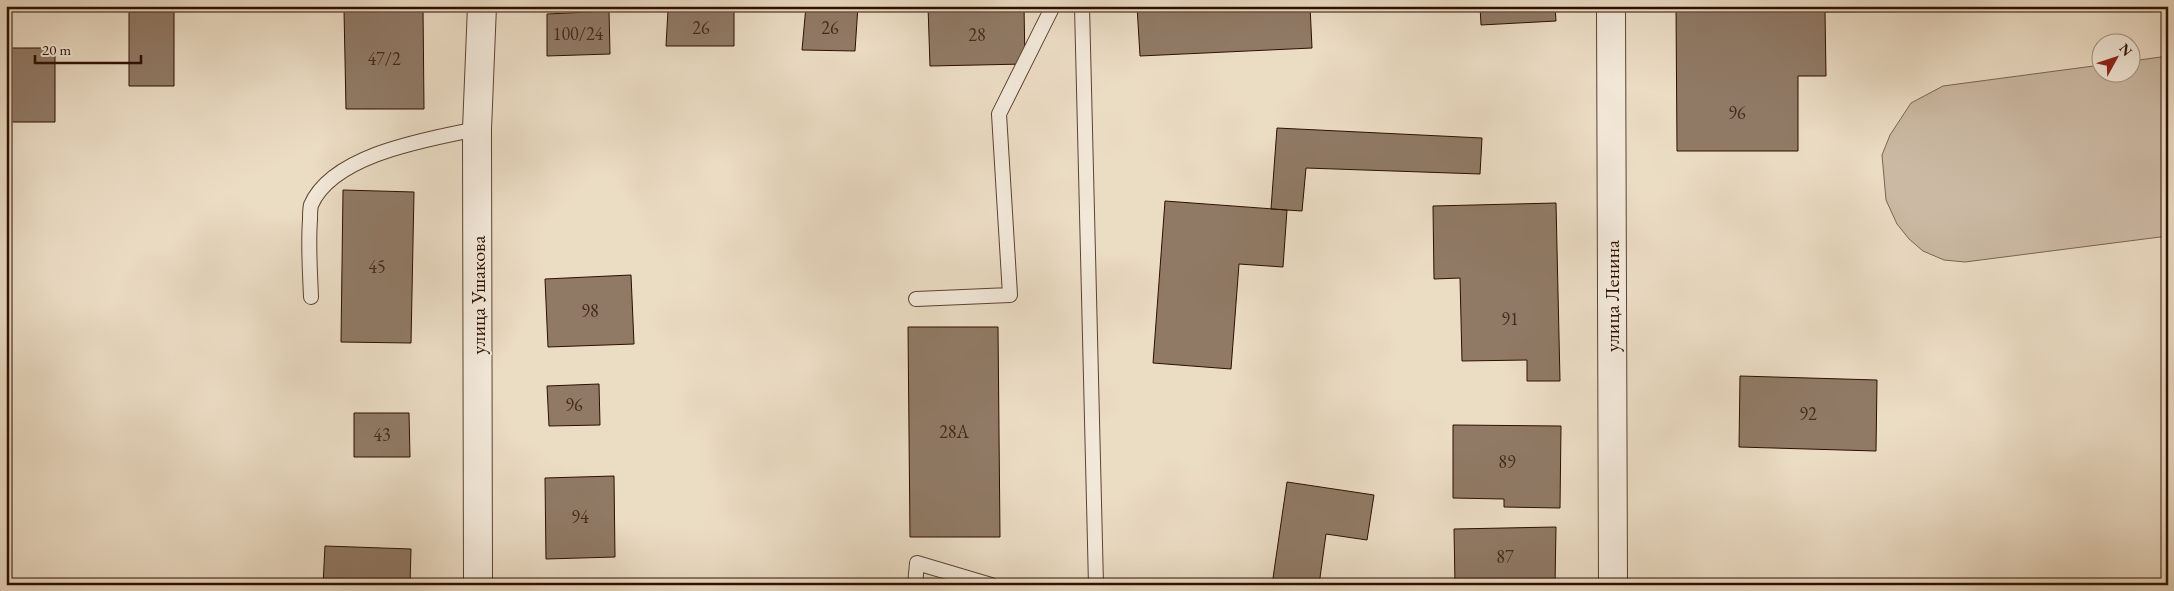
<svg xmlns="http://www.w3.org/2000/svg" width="2174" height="591" font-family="'EB Garamond',serif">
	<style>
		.grass { fill: #cbb9a3; stroke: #7c6452 }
		.building { fill: #907a66; stroke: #2e0f00 }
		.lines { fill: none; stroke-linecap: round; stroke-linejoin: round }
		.service-casing { stroke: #5d4231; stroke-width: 16 }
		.minor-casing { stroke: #5d4231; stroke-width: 30 }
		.service { stroke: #f2e8d9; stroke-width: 14 }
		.minor { stroke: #f2e8d9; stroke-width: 28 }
		.labels { text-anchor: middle; stroke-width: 4; stroke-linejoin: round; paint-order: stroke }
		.number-label { font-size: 18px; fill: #462a1a }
		.street-label { font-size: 20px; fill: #2e0f00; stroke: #f2e8d9 }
	</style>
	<rect width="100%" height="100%" fill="#ebdcc4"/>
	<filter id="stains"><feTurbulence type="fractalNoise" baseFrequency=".004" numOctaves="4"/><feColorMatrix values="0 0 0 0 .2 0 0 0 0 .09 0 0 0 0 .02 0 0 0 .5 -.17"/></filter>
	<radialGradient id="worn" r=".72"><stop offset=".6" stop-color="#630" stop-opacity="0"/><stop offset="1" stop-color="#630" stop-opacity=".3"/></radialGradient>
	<path class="grass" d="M2168 56V236L1965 262 1944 260 1923 251 1909 239 1897 224 1886 200 1882 155 1890 135 1911 103 1943 86 2101 65 2102 72H2132V61Z"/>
	<path class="building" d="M806 6H858L855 51 802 50Z
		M928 6H1024L1025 64 930 66Z
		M1137 6H1310L1312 48 1140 56Z
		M1480 6H1555L1556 21 1481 25Z
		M1676 6H1991V11L1825 12 1826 76H1798V151H1677Z
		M423 8 424 109H346L344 10Z
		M668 10H734V46H666Z
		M609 11 610 54 547 56V14Z
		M129 12H174V86H129Z
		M10 48H55V122H10Z
		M1277 128 1482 138 1480 174 1306 168 1302 211 1271 209Z
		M343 190 414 192 411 343 341 342Z
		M1165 201 1287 210 1283 267 1239 264 1231 369 1153 363Z
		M1556 203 1560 381H1527V360L1462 361 1460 278 1434 279 1433 206Z
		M631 275 634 344 548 347 545 279Z
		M908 327H998L1000 537H910Z
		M1740 376 1877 380 1876 451 1739 447Z
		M599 384 600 425 549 426 547 386Z
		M354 413H409L410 457H354Z
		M1453 425 1561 426 1560 508 1504 507V499L1453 498Z
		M614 476 615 557 546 559 545 478Z
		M1287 482 1374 495 1367 540 1326 534 1319 585H1272Z
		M1556 527 1555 585H1455L1454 529Z
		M325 546 411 549 410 585H323Z
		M611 582V585H548V583Z"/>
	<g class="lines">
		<defs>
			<path id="service" d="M1082 6 1096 585
				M311 297C310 271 308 246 310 220 310 216 310 209 311 205 333 154 429 139 477 129
				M916 299 1010 295 999 114 1053 6
				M915 585 917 563 991 585"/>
			<path id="minor" d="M1611 6 1613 585
				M478 585 477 129 482 6"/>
		</defs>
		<use href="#service" class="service-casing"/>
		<use href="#minor" class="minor-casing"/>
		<use href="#service" class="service"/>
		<use href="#minor" class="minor"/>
	</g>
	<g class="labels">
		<g class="number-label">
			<text x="701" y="34">26</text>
			<text x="830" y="34">26</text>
			<text x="578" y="40">100/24</text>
			<text x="977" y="41">28</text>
			<text x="384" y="65">47/2</text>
			<text x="1737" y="119">96</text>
			<text x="377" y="273">45</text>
			<text x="590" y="317">98</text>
			<text x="1510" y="325">91</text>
			<text x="574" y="411">96</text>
			<text x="1808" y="420">92</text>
			<text x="954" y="438">28А</text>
			<text x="382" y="441">43</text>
			<text x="1507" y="468">89</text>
			<text x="580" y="523">94</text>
			<text x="1505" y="563">87</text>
		</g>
		<g class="street-label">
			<text transform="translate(478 295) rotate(-90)" y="7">улица Ушакова</text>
			<text transform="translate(1612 296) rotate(-90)" y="7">улица Ленина</text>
		</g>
	</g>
	<rect width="2174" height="591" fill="none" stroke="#ebdcc4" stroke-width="25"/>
	<rect x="8" y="8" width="2159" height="576" fill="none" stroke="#2e0f00" stroke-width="2.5"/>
	<rect x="12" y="12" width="2149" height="566" fill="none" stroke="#2e0f00"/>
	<g transform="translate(2116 58) rotate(50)"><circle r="24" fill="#f2e8d9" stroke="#a49182"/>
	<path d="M0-4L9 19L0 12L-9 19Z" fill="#8f2418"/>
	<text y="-8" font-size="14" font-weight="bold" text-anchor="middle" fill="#2e0f00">N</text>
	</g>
	<path d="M35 55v8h106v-8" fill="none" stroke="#2e0f00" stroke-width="2.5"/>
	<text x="42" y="55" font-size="15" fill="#2e0f00" stroke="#f2e8d9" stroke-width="4" paint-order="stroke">20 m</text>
	<rect width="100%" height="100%" filter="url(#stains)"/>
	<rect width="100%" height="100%" fill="url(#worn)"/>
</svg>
